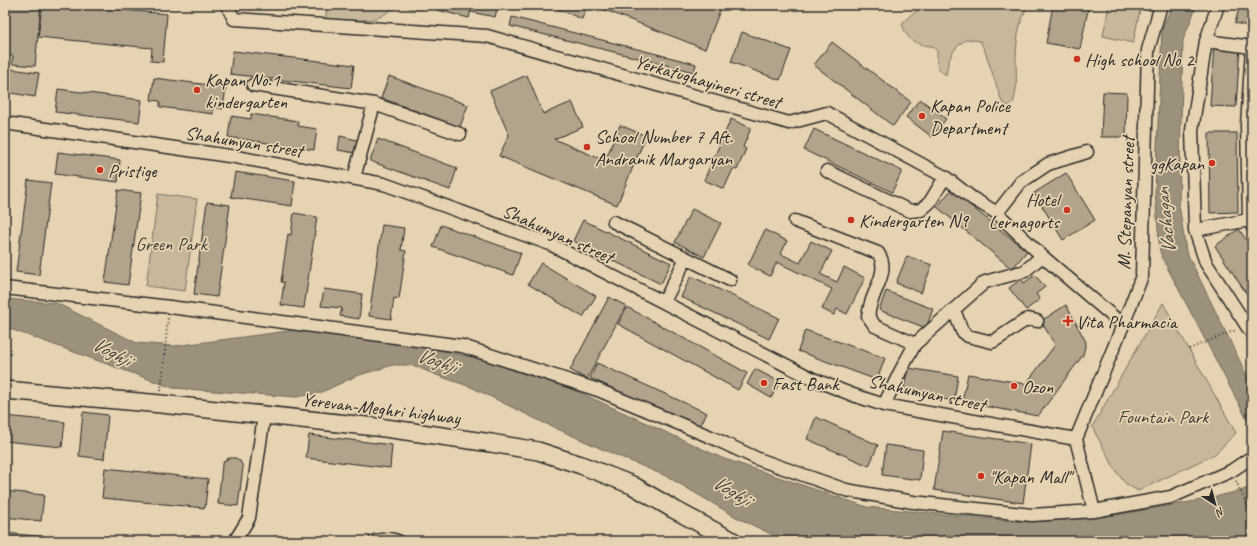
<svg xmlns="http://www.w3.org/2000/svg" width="1257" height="546" font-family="Caveat,sans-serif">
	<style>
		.green { fill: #c7b89b; stroke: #797263 }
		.water { fill: #9c917c; stroke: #6f685c }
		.building { fill: #b2a48c; stroke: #2b2b2b }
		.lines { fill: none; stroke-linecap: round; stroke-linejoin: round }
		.minor-casing { stroke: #2b2b2b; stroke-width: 15 }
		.highway-casing { stroke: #2b2b2b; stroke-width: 20 }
		.path { stroke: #2b2b2b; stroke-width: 2; stroke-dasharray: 1 3; stroke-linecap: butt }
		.minor { stroke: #e6d3b1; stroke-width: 12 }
		.highway { stroke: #e6d3b1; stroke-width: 17 }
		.poi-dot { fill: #c8321e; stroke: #e6d3b1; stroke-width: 1.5 }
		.labels { text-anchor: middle; stroke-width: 3.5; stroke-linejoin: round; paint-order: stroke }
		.poi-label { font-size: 19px; fill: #2b2b2b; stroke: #e6d3b1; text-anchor: start }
		.street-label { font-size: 19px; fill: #2b2b2b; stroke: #e6d3b1 }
		.park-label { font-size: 19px; fill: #42403c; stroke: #e6d3b1 }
		.water-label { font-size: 20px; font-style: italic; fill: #47443f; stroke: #e6d3b1 }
	</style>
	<rect width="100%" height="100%" fill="#e6d3b1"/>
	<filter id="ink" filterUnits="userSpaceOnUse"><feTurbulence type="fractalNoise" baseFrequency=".025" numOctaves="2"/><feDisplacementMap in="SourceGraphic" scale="8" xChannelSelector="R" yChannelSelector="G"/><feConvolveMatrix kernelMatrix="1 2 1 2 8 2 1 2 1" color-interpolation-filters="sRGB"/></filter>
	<g filter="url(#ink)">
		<path class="green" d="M328 5H339L340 6 348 5H427C416 14 408 5 397 7 390 9 385 15 378 18 369 21 335 21 326 19V12Z
			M929 5H1028C1018 23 1016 43 1016 63 1016 77 1018 89 1013 103L1007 106 1002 102 985 51 980 41 968 39C953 45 948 60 946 75 935 68 937 64 937 51L932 46C916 45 906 40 902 23L912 14Z
			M1109 5H1141L1133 43 1103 36Z
			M158 194 197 199 185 291 146 286Z
			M1163 303 1236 433 1215 454 1138 491 1125 483 1116 471 1092 427Z"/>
		<path class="water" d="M1172 5H1197L1183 40 1179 204 1186 251 1252 386V429L1168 269 1160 252 1155 193 1162 29Z
			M5 299 56 303 137 343 175 346 296 330 426 347 480 359 570 388 722 458 867 507 1023 522 1109 516 1207 499 1243 490 1252 486V541H785L736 517 668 477 604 450 540 421 471 387 439 376 412 365H393L356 376 320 393 296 397 173 388 5 327Z"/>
		<path class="building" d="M5 5H41L35 66 12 64 13 56 5 55Z
			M42 5H69L167 14 163 62 151 61 152 48 38 37Z
			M438 5H472L469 18 437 10Z
			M472 5H498L495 17 471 12Z
			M548 5H587L582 19Z
			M592 5H722L705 49Z
			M1053 5H1089L1080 49 1046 43Z
			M1240 5H1252V27L1235 23Z
			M512 17 696 64 694 72 510 26Z
			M742 32 791 50 780 80 731 62Z
			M832 42 911 102 893 126 814 65Z
			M1214 45 1240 47 1236 107 1210 106Z
			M233 51 354 65 351 88 230 74Z
			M5 68 39 73 35 97 5 92Z
			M527 75 543 114 572 102 583 127 554 139 605 161 620 125 646 136 617 205 499 156 509 135 490 91Z
			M389 76 468 105 460 127 381 98Z
			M154 78 226 87 223 109 213 107V114L160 107V101L151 100Z
			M58 89 142 100 139 122 55 112Z
			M1103 92 1127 93 1126 137H1101Z
			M920 99 946 119 932 137 906 117Z
			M251 114 298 121V126L317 129 314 150 228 137 231 116 251 119Z
			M731 119 751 128 743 147 746 149 737 170 733 169 724 189 704 180Z
			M814 129 902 171 892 192 804 150Z
			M1209 133H1237L1238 212 1210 213Z
			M340 136 357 140 355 153 338 150Z
			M378 139 457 168 450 190 370 161Z
			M58 152 120 160 118 182 55 174Z
			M235 172 295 181 292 206 231 197Z
			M1066 173 1095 220 1063 240 1034 193Z
			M28 180 51 183 39 275 16 272Z
			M118 190 141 193 128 285 105 282Z
			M951 190 1027 251 1012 269 937 207Z
			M207 202 230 205 217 297 194 294Z
			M692 209 721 223 704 257 675 242Z
			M294 213 317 217 304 308 281 305 284 282H281L288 234 291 235Z
			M583 220 671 263 661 284 573 241Z
			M382 225 404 228 401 250 406 251 399 299 394 298 391 319 369 316Z
			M441 225 521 253 513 275 433 247Z
			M1239 229 1252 249V302L1215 246Z
			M765 230 787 241 781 254 800 263 811 241 832 251 820 274 837 282 844 267 865 278 847 314 837 309 834 315 822 309 832 289 777 262 770 276 748 265Z
			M907 256 932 265 921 293 896 283Z
			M541 263 596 296 583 317 528 284Z
			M1035 275 1045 287 1036 294 1040 299 1026 310 1009 288 1021 279 1024 283Z
			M691 276 779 318 769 339 681 297Z
			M324 289 362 294 359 319 340 316 342 308 321 306Z
			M886 291 933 309 926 328 879 310Z
			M609 297 626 306 587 379 570 370Z
			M1066 305 1086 342 1083 355 1038 416 962 402 968 374 1026 384 1055 345 1041 321Z
			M627 307 747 373 738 390 618 324Z
			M805 330 885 358 877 380 798 351Z
			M597 363 707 413 699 428 590 378Z
			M908 368 958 376 954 401 903 392Z
			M755 369 780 382 771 398 747 384Z
			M83 412 108 415 104 459 79 456Z
			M5 416 65 422 62 447 5 441Z
			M816 417 878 445 869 466 807 439Z
			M943 431 1031 444 1023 503 934 490Z
			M309 435 392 445 390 468 306 458Z
			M886 445 923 450 920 480 882 475Z
			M229 458H236L240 461 243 467 238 506 218 504 222 466 224 461Z
			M105 468 208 479 205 508 102 498Z
			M5 491 44 495 41 521 5 517Z
			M6 533 85 541H5Z"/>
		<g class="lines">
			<defs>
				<path id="minor" d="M227 5 234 19 487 36 789 123 827 113 945 177 972 198 997 213 1042 256 1123 325
					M1218 5 1206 41 1192 130 1195 230 1206 263 1252 334
					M1206 41 1252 47
					M253 85 374 104 460 134
					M5 123 236 157 384 184 550 244 813 379 853 395 884 405 1076 439
					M827 171 910 211 921 210 930 202 945 177
					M354 178 374 104
					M997 213 1021 182 1048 164 1087 152
					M1249 220 1247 125 1252 49
					M795 221 878 253C889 268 877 285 872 300 870 305 869 311 868 316L875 326 915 344
					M614 222 730 280
					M1195 230 1249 220 1252 226
					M5 288 170 307 462 346 598 390 711 437 758 459 846 490 913 502 1032 515 1094 511 1171 497 1231 471 1252 457
					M664 302 686 258
					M954 310 962 331 968 336 992 342C1005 335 1015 326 1028 319L1037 321
					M884 405 901 370 915 344 985 282 1025 271 1042 256
					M1076 439 1123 325 1142 276 1148 50 1161 5
					M1076 439 1094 511
					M235 541 249 518 264 416
					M375 541 390 539 398 541"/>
				<path id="highway" d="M5 390 161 404 385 428 491 443 538 451 581 465 632 485 675 510 733 541"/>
			</defs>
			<use href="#minor" class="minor-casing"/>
			<use href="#highway" class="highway-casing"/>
			<path class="path" d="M1189 349 1236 330
				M161 391 168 318
				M1236 481 1252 516"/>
			<use href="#minor" class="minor"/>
			<use href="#highway" class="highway"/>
		</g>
	</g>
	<g class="poi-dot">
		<circle cx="1077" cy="59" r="4"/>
		<circle cx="197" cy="90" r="4"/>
		<circle cx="922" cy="116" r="4"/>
		<circle cx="587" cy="147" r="4"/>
		<circle cx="1212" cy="163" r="4"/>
		<circle cx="100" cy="170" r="4"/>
		<circle cx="1067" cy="210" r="4"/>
		<circle cx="851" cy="220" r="4"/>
		<path d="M1066 315h4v4h4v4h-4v4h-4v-4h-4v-4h4z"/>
		<circle cx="764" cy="383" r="4"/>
		<circle cx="1014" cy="386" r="4"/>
		<circle cx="981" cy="476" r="4"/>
	</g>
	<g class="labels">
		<g class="poi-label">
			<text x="1085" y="66">High school No 2</text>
			<text x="205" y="86">Kapan No.1<tspan x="205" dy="22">kindergarten</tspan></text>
			<text x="930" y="112">Kapan Police<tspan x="930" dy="22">Department</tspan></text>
			<text x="595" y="143">School Number 7 Aft.<tspan x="595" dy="22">Andranik Margaryan</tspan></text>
			<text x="1204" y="170" text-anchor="end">ggKapan</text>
			<text x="108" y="177">Pristige</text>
			<text x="1059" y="206" text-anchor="end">Hotel<tspan x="1059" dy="22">Lernagorts</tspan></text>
			<text x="859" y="227">Kindergarten N9</text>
			<text x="1076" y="328">Vita Pharmacia</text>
			<text x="772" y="390">Fast Bank</text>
			<text x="1022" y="393">Ozon</text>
			<text x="989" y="483">"Kapan Mall"</text>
		</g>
		<g class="street-label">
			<text transform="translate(708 81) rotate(16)" y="7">Yerkatughayineri street</text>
			<text transform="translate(244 141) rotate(9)" y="7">Shahumyan street</text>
			<text transform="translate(1125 203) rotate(-88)" y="7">M. Stepanyan street</text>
			<text transform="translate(558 233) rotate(24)" y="7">Shahumyan street</text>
			<text transform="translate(927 392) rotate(12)" y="7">Shahumyan street</text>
			<text transform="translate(381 408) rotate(7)" y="7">Yerevan-Meghri highway</text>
		</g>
		<g class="park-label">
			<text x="171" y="250">Green Park</text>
			<text x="1163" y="423">Fountain Park</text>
		</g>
		<g class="water-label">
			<text transform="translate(1165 221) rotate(-96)" y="7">Vachagan</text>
			<text transform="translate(112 351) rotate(27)" y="7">Voghji</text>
			<text transform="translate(437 360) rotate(18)" y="7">Voghji</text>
			<text transform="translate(732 490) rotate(31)" y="7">Voghji</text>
		</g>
	</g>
	<rect width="1257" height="546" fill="none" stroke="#e6d3b1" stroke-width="20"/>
	<rect x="10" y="10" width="1237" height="526" fill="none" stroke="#2b2b2b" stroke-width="1.5" filter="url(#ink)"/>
	<g transform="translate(1215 504) rotate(144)" stroke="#e6d3b1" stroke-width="3" paint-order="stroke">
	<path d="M0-3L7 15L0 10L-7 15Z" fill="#2b2b2b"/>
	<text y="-6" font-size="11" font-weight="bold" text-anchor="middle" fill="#2b2b2b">N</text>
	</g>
</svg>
